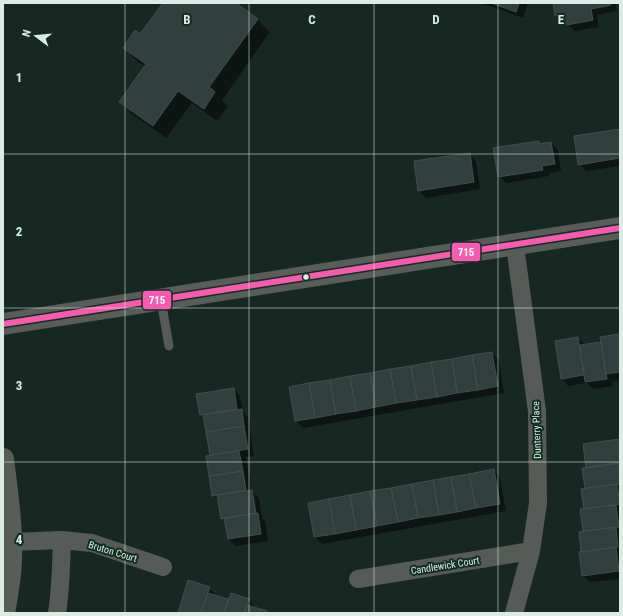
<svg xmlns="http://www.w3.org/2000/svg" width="623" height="616" font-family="'Roboto Condensed',sans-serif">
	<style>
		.shadow { fill: #0007 }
		.building { fill: #31403e; stroke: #404f4c }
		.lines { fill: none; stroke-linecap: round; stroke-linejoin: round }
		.service { stroke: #575b58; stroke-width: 9 }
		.minor { stroke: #575b58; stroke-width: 18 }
		.secondary { stroke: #575e58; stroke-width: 22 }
		.bus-1-casing { stroke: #112e23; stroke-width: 9 }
		.bus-1 { stroke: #f75aaf; stroke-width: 6 }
		.grid { fill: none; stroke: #dbece4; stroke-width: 1; stroke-opacity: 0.55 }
		.bus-dot { fill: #dbece4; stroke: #112e23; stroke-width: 1.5 }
		.labels { text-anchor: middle; stroke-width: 4; stroke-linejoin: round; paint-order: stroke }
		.street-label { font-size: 10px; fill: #dbece4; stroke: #112e23 }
		.grid-label { font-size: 13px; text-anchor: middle; font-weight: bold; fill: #dbece4; stroke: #112e23; stroke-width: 4; stroke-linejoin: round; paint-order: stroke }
		.line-badge { stroke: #112e23; stroke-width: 1.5 }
		.badge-label { font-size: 11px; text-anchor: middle; font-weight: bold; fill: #fff }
	</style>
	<rect width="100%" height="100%" fill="#172822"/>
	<path class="shadow" d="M164 3H234L257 19 270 32 222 100 228 106 217 121 192 103 166 138 133 115 120 102 145 67 137 61 124 48 141 36Z
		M481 3H528L523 18Z
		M554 3H616L617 11 597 15 599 27 575 31 568 25 567 21 563 22 556 15Z
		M620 130V166L586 171 579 164Z
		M538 142 541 144 551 143 558 150 561 171 549 173V176L506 183 499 176Z
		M469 154 476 161 480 189 426 198 419 191Z
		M620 330V380L612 381 613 386 593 389 587 383 568 386 562 379 578 338 585 345 602 343 601 338 620 335Z
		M492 353 499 360 504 393 303 428 296 421Z
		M234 389 240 396 243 411 248 417 254 456 246 457 251 491 259 498 262 518 265 521 268 541 235 546 229 539 226 523 222 518 219 501 213 495 211 456 206 421 201 415Z
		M620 441V579L590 582 583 576 582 553 584 532 581 510H585L586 489 583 469 587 468Z
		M494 470 500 477 506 511 322 544 315 537Z
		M209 588 216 595 215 596 229 601 249 600 255 607V609L267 613H179Z"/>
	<path class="building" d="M163 3H236L258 19 209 87 215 92 204 109 178 91 153 126 119 102 146 64 123 48 135 30 140 34Z
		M491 3H519L516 12Z
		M553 3H611V5L591 9 593 20 567 25 564 14 555 16Z
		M620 129V158L578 165 574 136Z
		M539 141V144L551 142 555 164 542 166 543 170 498 177 493 148Z
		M470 153 474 182 418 191 414 161Z
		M619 334 620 342V372L606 374 600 337Z
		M578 337 584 375 561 379 555 341Z
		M601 342 607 379 585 382 580 345Z
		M492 352 498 386 478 390 472 355Z
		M472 355 478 390 457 393 452 359Z
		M452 359 457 393 437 397 431 362Z
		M431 362 437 397 417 400 411 366Z
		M411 366 417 400 396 403 390 369Z
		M390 369 396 403 376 407 370 373Z
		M370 373 376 407 356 411 350 376Z
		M350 376 356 411 336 414 330 380Z
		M330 380 336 414 315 418 309 383Z
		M309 383 315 418 295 421 289 387Z
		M234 388 237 409 200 415 196 394Z
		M242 409 244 426 206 432 203 415Z
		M244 426 248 449 210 455 206 432Z
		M620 439V463L586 468 583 444Z
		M239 451 243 471 209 476 206 456Z
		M618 463 620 484 585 488 582 468Z
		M494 469 500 504 476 508 469 474Z
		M243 471 246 490 212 496 209 476Z
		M469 474 476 508 457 512 451 477Z
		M451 477 457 512 439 515 433 480Z
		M433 480 439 515 418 518 412 484Z
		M412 484 418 518 398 522 391 488Z
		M617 484 620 504 584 509 581 489Z
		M391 488 398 522 377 526 370 491Z
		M252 490 256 513 221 519 217 495Z
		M370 491 377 526 356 530 350 495Z
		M350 495 356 530 335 534 329 499Z
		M329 499 335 534 314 537 308 503Z
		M616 505 619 527 583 531 580 509Z
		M258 513 261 534 228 539 224 518Z
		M616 527 618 547 581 552 579 532Z
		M616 547 619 571 582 576 579 552Z
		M188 580 210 587 201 613H178Z
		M208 593 228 599 224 613H201Z
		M231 593 249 599 244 613H224Z
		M247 605 267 611V613H244Z"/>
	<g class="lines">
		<path class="service" d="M161 300 169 346"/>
		<path class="minor" d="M11 542 62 540 92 543 163 567
			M358 579 531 551
			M57 613C61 589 61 564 62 540
			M514 613 531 551 538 503 537 411 515 245"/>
		<path class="secondary" d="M3 324 620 228
			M3 459C7 491 12 525 11 558 11 576 7 595 4 613"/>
		<defs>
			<path id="bus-1" d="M3 324 620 228"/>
		</defs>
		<use href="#bus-1" class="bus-1-casing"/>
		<use href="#bus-1" class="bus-1"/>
	</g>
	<path class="grid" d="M125 3V613M249 3V613M374 3V613M498 3V613M3 154H620M3 308H620M3 462H620"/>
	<circle class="bus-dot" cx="306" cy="277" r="3.5"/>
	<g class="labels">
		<g class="street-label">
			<text transform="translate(536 430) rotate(-92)" y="4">Dunterry Place</text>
			<text transform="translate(113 551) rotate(17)" y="4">Bruton Court</text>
			<text transform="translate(445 565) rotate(-9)" y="4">Candlewick Court</text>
		</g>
	</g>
	<g class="grid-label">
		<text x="187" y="24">B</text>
		<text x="312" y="24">C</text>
		<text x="436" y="24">D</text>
		<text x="561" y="24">E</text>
		<text x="19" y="82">1</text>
		<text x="19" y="236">2</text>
		<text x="19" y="390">3</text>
		<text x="19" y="544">4</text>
	</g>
	<g class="line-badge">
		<rect x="451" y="242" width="30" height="20" rx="4" fill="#f75aaf"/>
		<rect x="142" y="290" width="30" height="20" rx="4" fill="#f75aaf"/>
	</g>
	<g class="badge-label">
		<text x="466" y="256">715</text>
		<text x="157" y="304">715</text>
	</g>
	<rect width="623" height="616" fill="none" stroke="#dbece4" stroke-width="8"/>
	<g transform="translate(36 36) rotate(286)" stroke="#112e23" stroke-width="3" paint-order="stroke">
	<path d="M0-3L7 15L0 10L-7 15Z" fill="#dbece4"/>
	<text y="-6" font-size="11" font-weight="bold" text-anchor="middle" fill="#dbece4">N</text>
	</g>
</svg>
